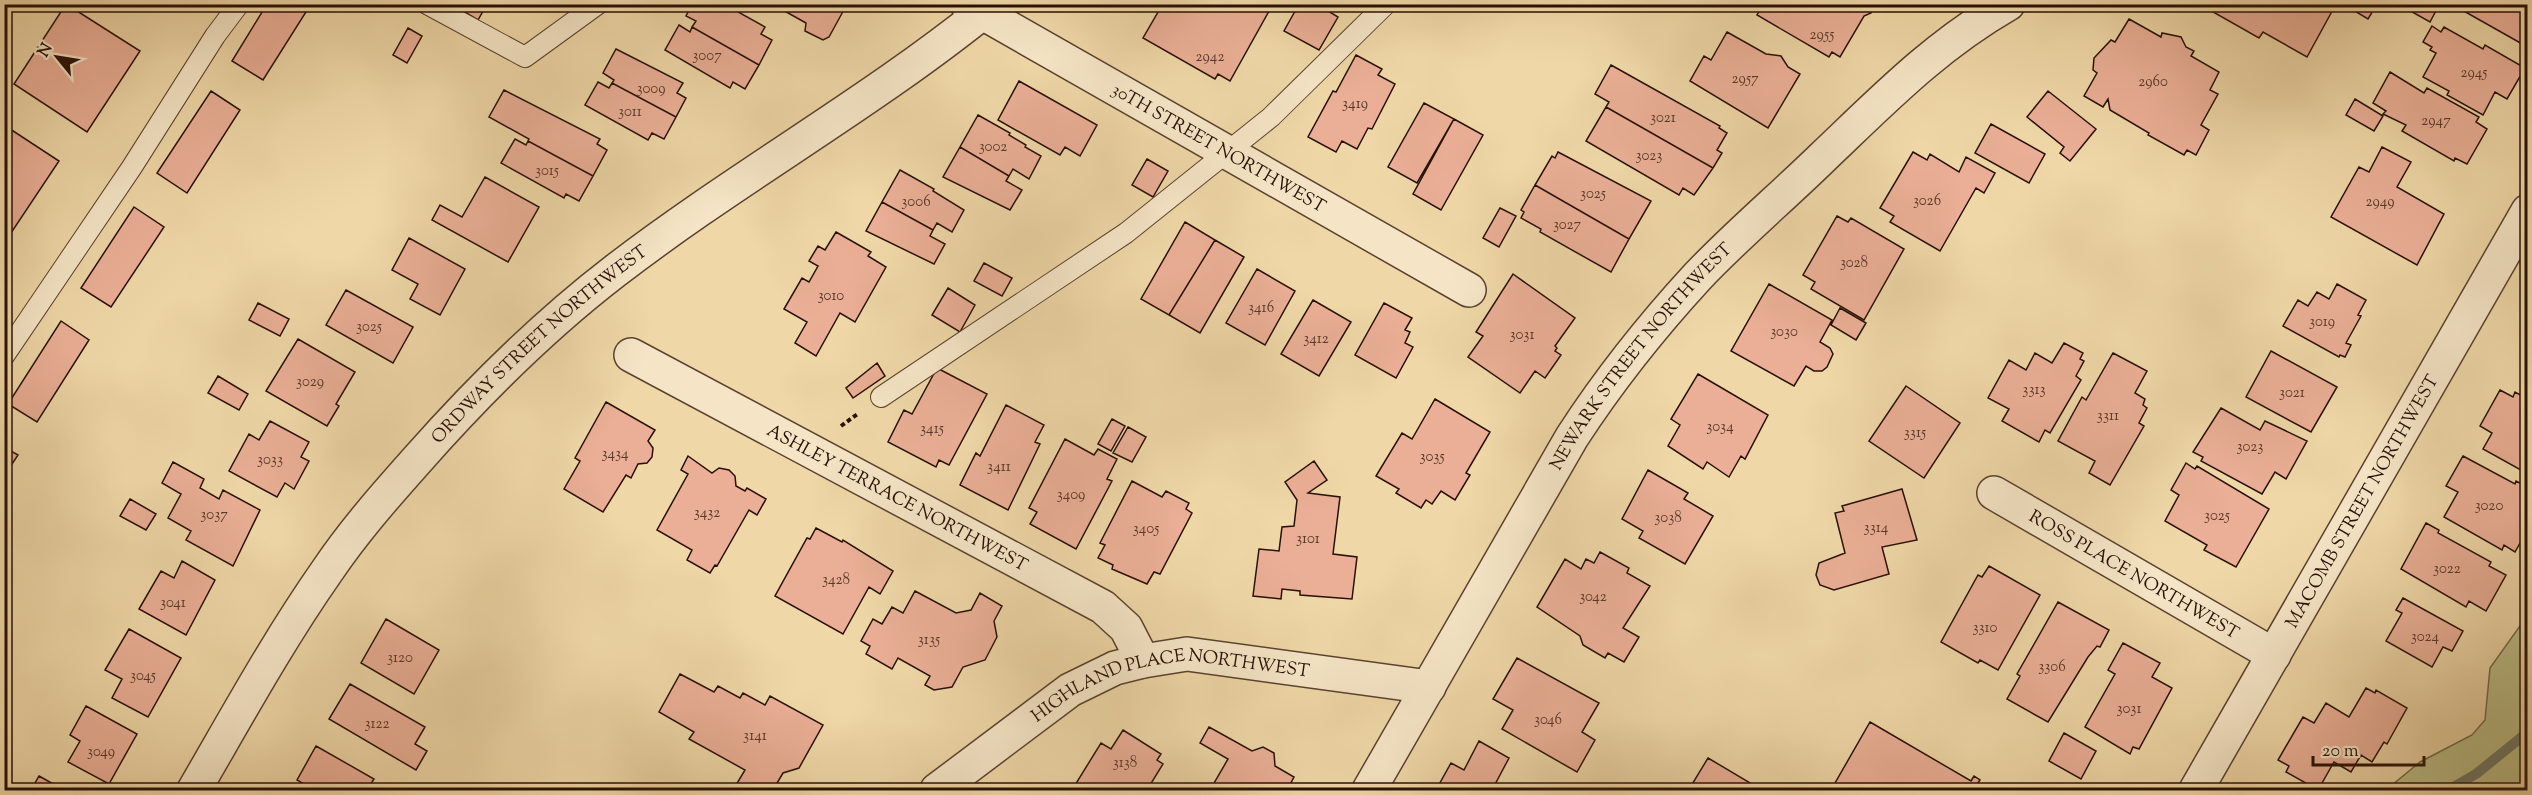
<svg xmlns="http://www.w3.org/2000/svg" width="2532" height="795" font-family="'Sorts Mill Goudy',serif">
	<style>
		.green { fill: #bbbe86; stroke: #726746; stroke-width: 1.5 }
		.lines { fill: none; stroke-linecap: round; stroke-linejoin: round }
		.stream { stroke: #6c7666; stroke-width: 10 }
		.building { fill: #eaaf96; stroke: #281005; stroke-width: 1.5 }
		.service-casing { stroke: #5a422e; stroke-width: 22 }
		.minor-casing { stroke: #5a422e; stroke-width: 36 }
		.tertiary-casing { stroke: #5a422e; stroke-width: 36 }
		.path { stroke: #281005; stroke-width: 4; stroke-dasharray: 4.5 3; stroke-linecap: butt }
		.service { stroke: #f5e5c6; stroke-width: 20 }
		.minor { stroke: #f5e5c6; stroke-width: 33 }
		.tertiary { stroke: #f5e5c6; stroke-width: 33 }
		.labels { text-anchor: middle; stroke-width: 5; stroke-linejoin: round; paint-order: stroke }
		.number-label { font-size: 15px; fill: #583829 }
		.street-label { font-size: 18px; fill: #281005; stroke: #f5e5c6 }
	</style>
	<rect width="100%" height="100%" fill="#efd7a7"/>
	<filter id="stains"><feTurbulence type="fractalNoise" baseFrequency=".00333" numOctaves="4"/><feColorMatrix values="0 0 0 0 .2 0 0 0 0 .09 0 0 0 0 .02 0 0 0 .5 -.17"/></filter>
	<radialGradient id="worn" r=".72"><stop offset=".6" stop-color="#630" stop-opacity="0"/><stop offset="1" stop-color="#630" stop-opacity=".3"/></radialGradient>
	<path class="green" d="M2527 616V790H2386L2420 762 2472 735 2485 720 2490 668Z"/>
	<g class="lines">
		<path class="stream" d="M2448 790 2476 774 2528 732"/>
	</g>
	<path class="building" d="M66 4 140 51 87 132 14 84Z
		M267 4H311L263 80 232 61Z
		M451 4H487L478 20Z
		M692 4H724L765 27 761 34 772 40 759 65 692 27 696 21 686 16Z
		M772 4H844L846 6 829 37 823 40 805 31 806 23Z
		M1152 4H1273L1230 81 1218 74 1215 79 1143 38 1158 12Z
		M1299 4H1317L1338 17 1319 50 1284 31Z
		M1763 4H1878L1871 13 1864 16 1840 57 1832 52 1829 57 1757 15Z
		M2199 4H2336L2307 57 2263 32 2259 38Z
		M2343 4H2377L2368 19Z
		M2398 4H2438L2439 5 2430 22Z
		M2528 4V42L2524 45 2453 5Z
		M2129 19 2161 37 2162 33 2181 37 2186 47 2194 51 2191 56 2219 72 2210 90 2218 94 2201 125 2209 130 2196 155 2187 150 2184 155 2148 135 2149 133 2110 110 2108 99 2103 107 2084 96 2097 73 2093 70 2094 58 2111 40 2115 42Z
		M679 25 690 32 692 27 759 65 745 89 733 82 730 88 665 50Z
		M2432 26 2441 32 2444 27 2483 49 2485 45 2525 68 2507 99 2495 92 2483 115 2447 95 2449 91 2423 77 2436 53 2430 50 2432 47 2423 42Z
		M408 28 422 36 407 63 393 55Z
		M1727 32 1766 54 1781 56 1788 67 1800 74 1768 128 1690 81 1704 56 1711 60Z
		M616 49 683 83 677 93 686 98 676 117 612 83 614 80 603 73Z
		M1356 55 1382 69 1378 75 1395 84 1372 129 1368 128 1357 149 1342 141 1336 152 1308 137 1333 91 1336 92Z
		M1611 65 1720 126 1719 128 1727 133 1717 150 1722 153 1713 168 1606 107 1609 102 1595 94Z
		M2390 72 2424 93 2427 88 2479 117 2476 122 2487 129 2467 164 2455 158 2454 161 2402 131 2406 125 2383 114 2386 111 2373 103Z
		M1019 81 1097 125 1080 156 1065 147 1060 155 998 120Z
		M598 82 609 88 612 83 676 117 664 139 652 133 648 140 585 105Z
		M504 90 600 139 597 144 607 150 593 176 528 141 529 139 489 117Z
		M211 91 240 110 187 193 157 173Z
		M2048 91 2096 129 2070 161 2060 153 2064 147 2027 117Z
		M2355 99 2383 116 2374 131 2346 115Z
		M1424 103 1454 119 1417 183 1388 167Z
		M1606 107 1713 168 1694 195 1683 188 1679 195 1586 141Z
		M978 115 1010 133 1009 135 1026 145 1025 147 1041 156 1029 179 1013 169 1009 176 960 147Z
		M1454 119 1483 135 1441 210 1413 194Z
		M1991 124 2045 154 2029 183 1975 153Z
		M4 125 59 161 5 242H4Z
		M515 139 526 145 528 141 593 176 579 201 566 194 564 198 501 163Z
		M960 147 1009 176 1006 181 1022 190 1010 210 943 177Z
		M2382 147 2411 162 2397 187 2444 214 2417 265 2331 217 2359 167 2369 172Z
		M1558 152 1651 201 1629 239 1535 185 1552 156 1555 158Z
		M1913 152 1927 160 1930 154 1959 172 1966 157 1995 173 1984 193 1976 188 1940 251 1890 222 1894 216 1880 208Z
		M1147 159 1168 171 1153 197 1132 185Z
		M900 170 934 189 933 191 964 210 952 232 937 223 933 230 882 202Z
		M485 177 539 207 508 262 432 220 440 205 462 217Z
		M1535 185 1629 239 1611 272 1540 232 1541 229 1521 218 1524 212 1521 210Z
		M882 202 933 230 930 236 945 244 934 264 866 231Z
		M134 207 164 227 111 307 81 288Z
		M1500 208 1516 216 1499 247 1483 238Z
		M1837 216 1848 222 1851 218 1904 249 1864 320 1811 289 1815 282 1803 275Z
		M1185 222 1215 240 1169 315 1141 299Z
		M836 232 871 252 868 256 886 267 855 322 840 313 816 356 795 343 807 322 784 309 802 278 809 282 818 266 809 261 818 246 825 250Z
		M409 238 465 269 440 315 410 299 418 284 392 270Z
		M1215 240 1244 257 1200 333 1169 315Z
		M984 263 1012 278 1002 296 974 281Z
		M1257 269 1295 291 1265 345 1226 323Z
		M1513 274 1575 318 1555 346 1557 348 1555 351 1561 355 1545 378 1535 371 1520 393 1468 357 1483 336 1476 332Z
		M1769 284 1832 320 1820 342 1830 348 1833 354 1827 367 1822 371H1814L1806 366 1794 386 1731 351Z
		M2337 284 2366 300 2358 315 2361 316 2346 343 2351 345 2345 357 2340 355 2339 357 2283 326 2298 300 2308 306 2317 292 2329 299Z
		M948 288 975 305 960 332 932 315Z
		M346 290 413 327 393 363 326 325Z
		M1313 300 1351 322 1319 376 1281 354Z
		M258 303 289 319 280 336 249 320Z
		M1384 303 1412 318 1405 330 1410 332 1405 343 1413 347 1396 378 1355 355Z
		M1840 308 1866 323 1856 340 1831 325Z
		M61 321 89 340 37 422 8 404Z
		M298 339 355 372 336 404 339 406 327 426 266 391Z
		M2064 343 2083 353 2080 359 2084 361 2076 376 2081 380 2050 433 2045 430 2039 442 2002 421 2009 409 1988 398 2009 360 2026 370 2035 353 2052 363Z
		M2271 351 2337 387 2311 432 2246 397Z
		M2113 353 2147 371 2135 393 2145 399 2143 405 2147 408 2139 423 2144 426 2110 485 2089 473 2095 461 2058 441 2082 397 2086 400Z
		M877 363 885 376 853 398 846 388Z
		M937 368 987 394 949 465 939 460 936 467 888 442 904 410 912 414Z
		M1698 374 1768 415 1745 459 1741 456 1729 477 1707 462 1703 469 1668 446 1680 425 1671 419Z
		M218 376 248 394 239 410 208 393Z
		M1906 386 1960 423 1924 478 1869 441Z
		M2500 390 2513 397 2515 392 2528 399V474L2483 449 2492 433 2480 426Z
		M1435 399 1490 432 1466 473 1470 475 1455 500 1441 491 1432 504 1426 500 1421 508 1396 493 1399 489 1376 476 1402 433 1412 439Z
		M606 402 655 430 648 441 653 448 652 457 647 463 638 464 631 478 626 475 603 512 564 489 580 461 575 458Z
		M1006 405 1044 425 1035 442 1040 444 1008 510 960 485 976 453 980 456Z
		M2221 408 2260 430 2265 421 2307 441 2286 479 2275 472 2262 494 2201 461 2203 457 2193 452Z
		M1112 419 1125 426 1111 451 1098 444Z
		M270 421 309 442 301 457 309 461 294 489 285 483 277 497 229 471 249 434 259 440Z
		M1128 427 1146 437 1132 462 1113 453Z
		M1065 439 1094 455 1098 449 1117 459 1107 479 1112 481 1076 549 1030 524 1037 512 1029 508Z
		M4 447 18 455 4 476Z
		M688 456 712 473 719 468 729 470 735 476 736 486 745 491 747 488 766 499 757 515 749 510 717 566 715 565 710 573 687 560 692 550 657 530 688 474 681 470Z
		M2463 456 2515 484 2516 481 2528 487V529L2515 552 2504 545 2502 550 2444 517 2458 492 2446 486Z
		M1314 461 1327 480 1308 493 1340 497 1333 554 1357 557 1352 599 1300 595V591L1282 589 1281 599 1253 596 1259 549 1279 551 1282 527 1294 526 1297 500 1285 482Z
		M173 462 204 479 200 488 219 499 223 490 260 510 233 566 186 540 191 531 168 518 181 494 162 483Z
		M2186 463 2195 469 2197 466 2269 509 2236 567 2204 550 2207 545 2165 521 2179 495 2171 490Z
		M1648 470 1688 493 1684 499 1713 516 1685 564 1639 538 1643 531 1622 519Z
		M1132 481 1162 497 1166 491 1189 503 1186 509 1192 513 1160 574 1154 572 1147 584 1112 569 1113 565 1098 558 1105 545 1100 543Z
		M1902 489 1917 540 1882 547 1889 574 1834 590 1820 585 1816 575 1819 563 1845 553 1835 513 1844 511 1842 506Z
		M130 499 156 514 146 530 120 516Z
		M2426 523 2439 530 2438 533 2491 562 2489 566 2506 575 2486 611 2469 601 2466 607 2401 569Z
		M816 528 842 542 843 540 893 571 880 594 869 587 843 634 775 596 807 538 810 539Z
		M1600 552 1629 568 1627 573 1650 586 1623 628 1639 637 1624 662 1608 653 1605 658 1583 645 1580 636 1537 607 1565 559 1581 569 1586 559 1594 563Z
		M182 561 215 580 186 635 139 609 161 571 174 578Z
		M1989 566 2040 595 1998 670 1980 660 1978 663 1941 642 1978 575 1982 577Z
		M915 591 956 613 971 610 980 593 1002 606 994 621 997 637 985 660 963 667 952 687 934 690 925 685 930 676 898 658 892 669 866 654 870 646 861 641 873 619 882 624 892 607 903 613Z
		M2403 598 2463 631 2452 651 2443 647 2432 667 2386 641 2402 613 2396 610Z
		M2058 602 2109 630 2100 647 2097 646 2088 657 2048 722 2007 699 2020 676 2017 674Z
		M386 619 439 650 414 694 361 663Z
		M129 629 181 658 148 717 112 698 122 679 105 670Z
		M2123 643 2160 663 2152 677 2172 688 2139 749 2133 747 2130 754 2085 727 2115 674 2108 670Z
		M1517 658 1599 703 1582 732 1595 740 1577 772 1502 729 1513 710 1493 699Z
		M680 674 714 692 718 686 740 698 743 693 765 705 770 696 823 725 799 768 783 773 773 790H745L736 785 745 770 689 739 694 732 659 712Z
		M350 684 425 727 415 744 427 751 416 770 329 719Z
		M2366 688 2375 693 2376 690 2407 708 2387 744 2384 742 2372 762 2361 755 2351 772 2334 762 2318 790 2286 772 2289 766 2278 760 2303 717 2314 723 2326 703 2349 717Z
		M86 706 137 734 109 784 68 762 80 741 70 735Z
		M1870 722 1971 781 1974 776 1980 780 1977 784 1988 790H1831Z
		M1209 727 1252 751 1263 747 1274 753 1275 766 1294 777 1287 790H1210L1228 759 1200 743Z
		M1123 730 1161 754 1157 760 1163 764 1147 790H1072L1101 743 1111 749Z
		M2064 733 2096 751 2081 779 2049 761Z
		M1479 741 1509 758 1492 790H1436L1451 763 1464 770Z
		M316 746 374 779 367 790H314L297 780Z
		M1708 758 1757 787 1756 790H1698L1691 786Z
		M39 776 64 790H31Z"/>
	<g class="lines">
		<defs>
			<path id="service" d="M427 4 525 57 598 4
				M4 356 132 167 215 36 239 4
				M881 397 1126 233 1271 117 1386 4"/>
			<g id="minor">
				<path id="s1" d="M967 4 1469 290"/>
				<path id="s2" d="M631 355 1103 607 1126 628 1143 661"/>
				<path id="s3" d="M1994 493 2274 655"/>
				<path id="s4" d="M194 790C237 716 278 641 327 571 354 531 385 496 417 460 478 391 542 327 615 271 737 177 873 102 993 4"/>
				<path id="s5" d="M937 790 1070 690 1115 668 1143 661 1187 654 1429 687"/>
				<path id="s6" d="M1369 790 1572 437C1609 380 1652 326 1698 276 1737 235 1782 197 1823 157 1883 100 1935 46 2008 4"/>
			</g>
			<g id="tertiary">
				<path id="s7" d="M2196 790 2528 211"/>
			</g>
		</defs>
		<use href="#service" class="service-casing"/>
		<use href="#minor" class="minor-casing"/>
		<use href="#tertiary" class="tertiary-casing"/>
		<path class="path" d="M841 426 859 413"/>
		<use href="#service" class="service"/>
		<use href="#minor" class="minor"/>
		<use href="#tertiary" class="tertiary"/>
	</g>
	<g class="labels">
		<g class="number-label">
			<text x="1822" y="39">2955</text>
			<text x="707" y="60">3007</text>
			<text x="1210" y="61">2942</text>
			<text x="2474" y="77">2945</text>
			<text x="1745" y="83">2957</text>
			<text x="2153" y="86">2960</text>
			<text x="651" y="93">3009</text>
			<text x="1355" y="108">3419</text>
			<text x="630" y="116">3011</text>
			<text x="1663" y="122">3021</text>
			<text x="2436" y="125">2947</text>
			<text x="993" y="151">3002</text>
			<text x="1649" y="160">3023</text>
			<text x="547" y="175">3015</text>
			<text x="1593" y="198">3025</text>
			<text x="1927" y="205">3026</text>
			<text x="916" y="206">3006</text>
			<text x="2380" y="206">2949</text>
			<text x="1567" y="229">3027</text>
			<text x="1854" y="267">3028</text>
			<text x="831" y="300">3010</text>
			<text x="1261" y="312">3416</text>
			<text x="2322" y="326">3019</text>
			<text x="369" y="331">3025</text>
			<text x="1784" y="336">3030</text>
			<text x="1522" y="339">3031</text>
			<text x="1316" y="343">3412</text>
			<text x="310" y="386">3029</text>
			<text x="2034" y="394">3313</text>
			<text x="2292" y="397">3021</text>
			<text x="2108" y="420">3311</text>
			<text x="1720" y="431">3034</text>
			<text x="932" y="433">3415</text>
			<text x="1915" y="437">3315</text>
			<text x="2250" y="451">3023</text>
			<text x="615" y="458">3434</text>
			<text x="1432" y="461">3035</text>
			<text x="270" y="464">3033</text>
			<text x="999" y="471">3411</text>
			<text x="1071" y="499">3409</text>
			<text x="2489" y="510">3020</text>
			<text x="707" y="517">3432</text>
			<text x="214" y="519">3037</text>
			<text x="2217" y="520">3025</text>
			<text x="1668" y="522">3038</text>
			<text x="1876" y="532">3314</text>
			<text x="1146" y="533">3405</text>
			<text x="1308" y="543">3101</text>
			<text x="2447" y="573">3022</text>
			<text x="836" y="584">3428</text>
			<text x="1593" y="601">3042</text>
			<text x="173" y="607">3041</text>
			<text x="1985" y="632">3310</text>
			<text x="2425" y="641">3024</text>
			<text x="929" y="644">3135</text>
			<text x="400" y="662">3120</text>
			<text x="2052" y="671">3306</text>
			<text x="143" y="680">3045</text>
			<text x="2129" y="713">3031</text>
			<text x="1548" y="724">3046</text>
			<text x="377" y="728">3122</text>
			<text x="755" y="740">3141</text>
			<text x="101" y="756">3049</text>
			<text x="1125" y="767">3138</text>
		</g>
		<g class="street-label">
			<text dy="6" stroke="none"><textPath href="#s1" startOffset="290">30TH STREET NORTHWEST</textPath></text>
			<text dy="6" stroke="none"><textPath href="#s4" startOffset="568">ORDWAY STREET NORTHWEST</textPath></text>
			<text dy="6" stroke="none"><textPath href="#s6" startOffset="513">NEWARK STREET NORTHWEST</textPath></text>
			<text dy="6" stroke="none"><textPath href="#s2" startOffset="302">ASHLEY TERRACE NORTHWEST</textPath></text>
			<text dy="6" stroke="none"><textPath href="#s7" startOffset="333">MACOMB STREET NORTHWEST</textPath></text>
			<text dy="6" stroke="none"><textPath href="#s3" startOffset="162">ROSS PLACE NORTHWEST</textPath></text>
			<text dy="6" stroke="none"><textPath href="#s5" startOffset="267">HIGHLAND PLACE NORTHWEST</textPath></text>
		</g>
	</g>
	<rect width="2532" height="795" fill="none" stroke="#efd7a7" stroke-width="24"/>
	<rect x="6" y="6" width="2520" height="783" fill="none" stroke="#281005" stroke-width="3"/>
	<rect x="12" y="12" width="2508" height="771" fill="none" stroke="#281005" stroke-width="1.5"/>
	<g transform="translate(57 57) rotate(300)" stroke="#f5e5c6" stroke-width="4.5" paint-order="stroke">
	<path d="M0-4.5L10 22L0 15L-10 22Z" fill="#281005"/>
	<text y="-9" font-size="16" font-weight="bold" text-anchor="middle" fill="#281005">N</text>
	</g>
	<path d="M2313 756v9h111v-9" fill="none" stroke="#281005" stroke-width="3"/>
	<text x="2322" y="756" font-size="18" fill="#281005" stroke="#f5e5c6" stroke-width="4.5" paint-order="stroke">20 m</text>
	<rect width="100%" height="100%" filter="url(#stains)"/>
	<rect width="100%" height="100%" fill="url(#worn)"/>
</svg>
